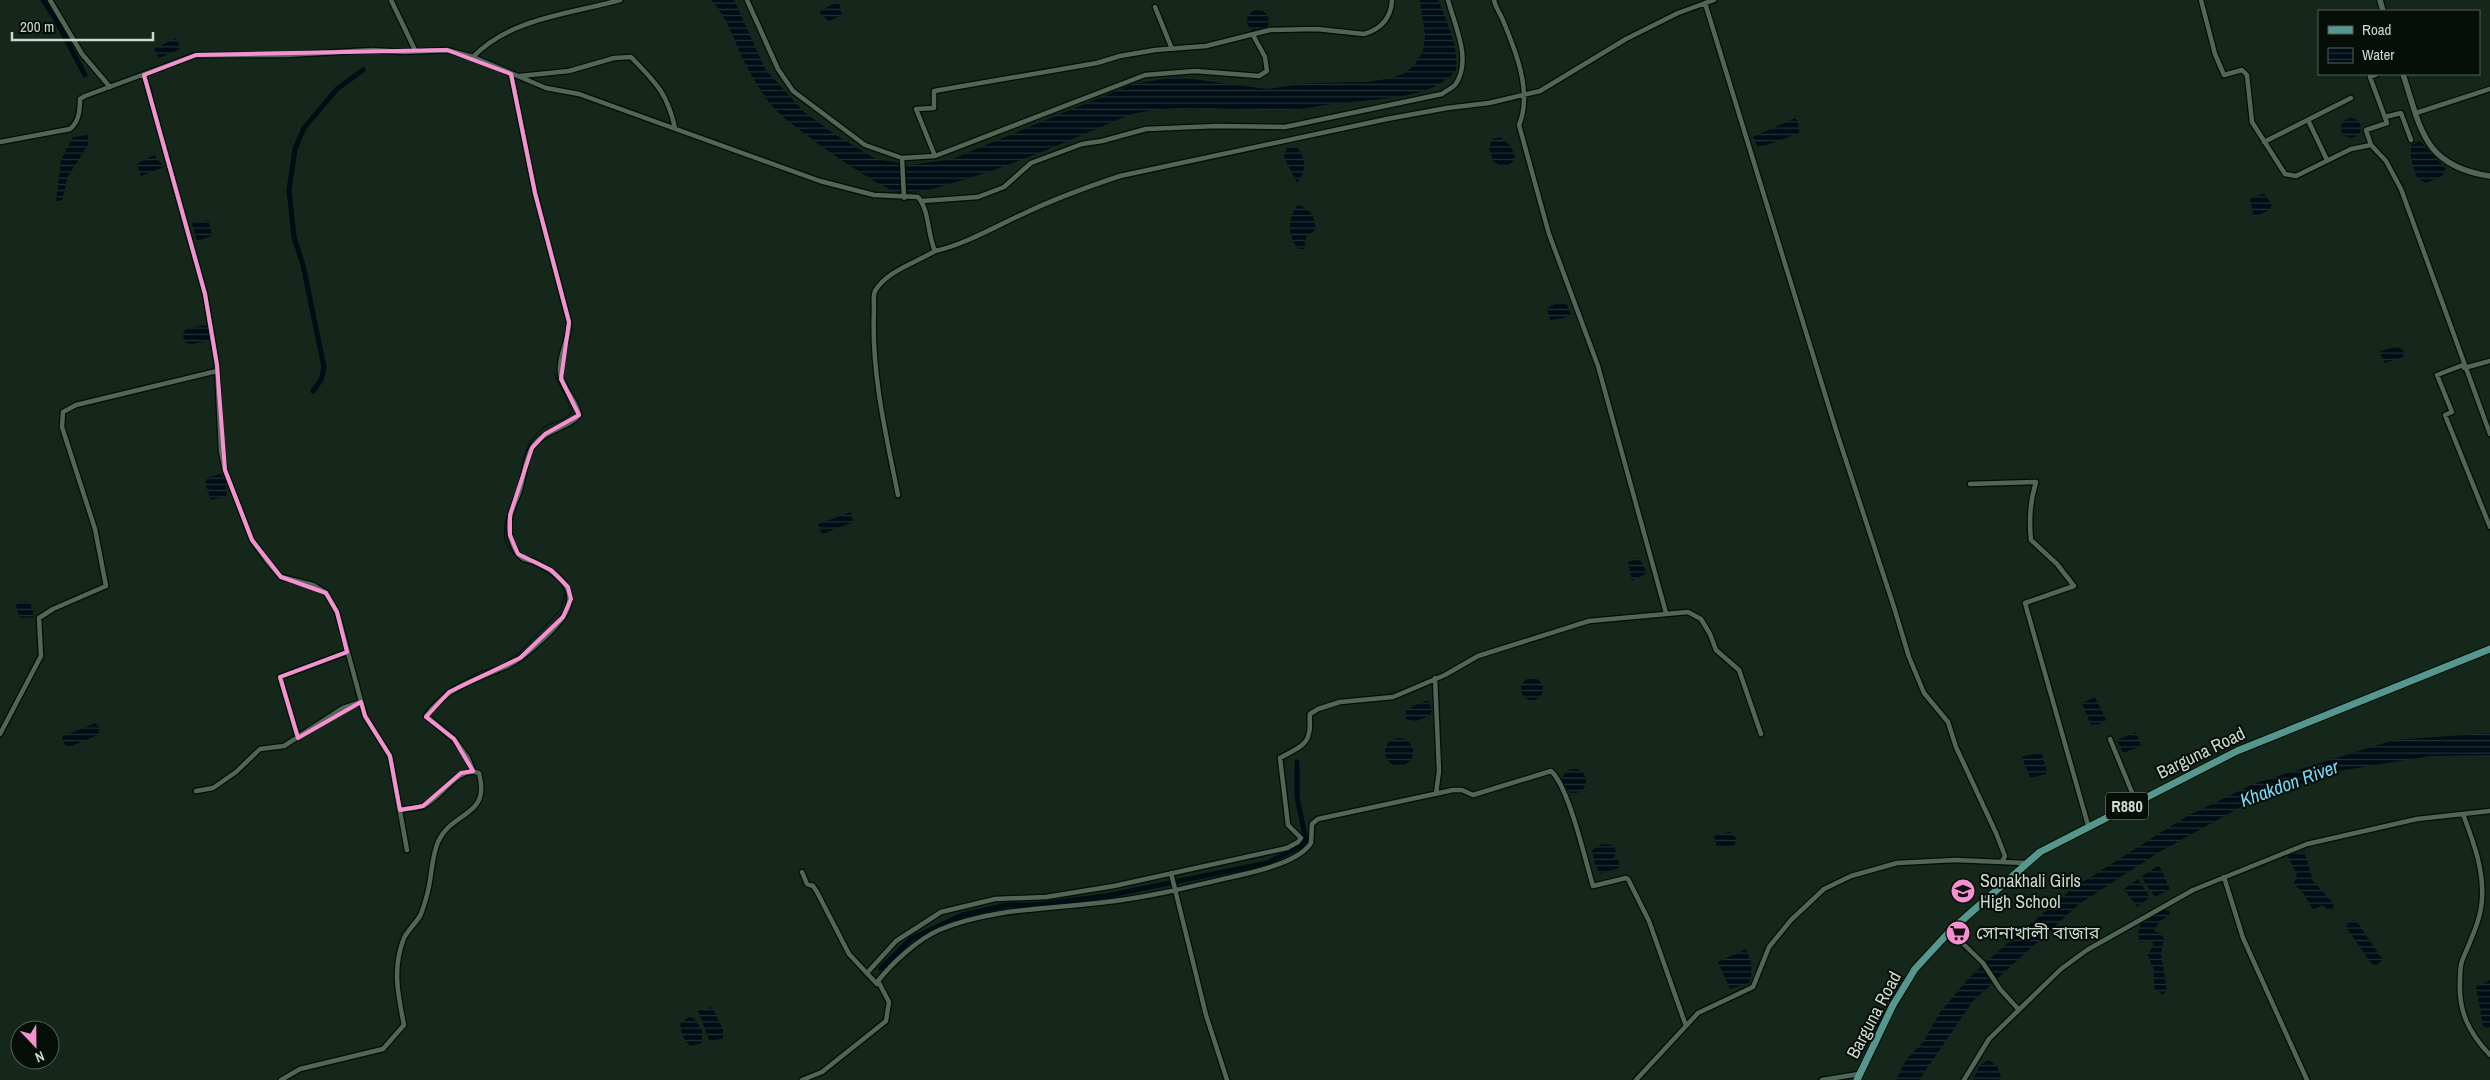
<svg xmlns="http://www.w3.org/2000/svg" width="2490" height="1080" font-family="'Archivo Narrow','Noto Sans Bengali',sans-serif">
	<style>
		.water { fill: url(#water-rules) }
		.lines { fill: none; stroke-linecap: round; stroke-linejoin: round }
		.stream { stroke: #000d14; stroke-width: 1 }
		.canal { stroke: #000d14; stroke-width: 5 }
		.minor-casing { stroke: #010f05; stroke-width: 7 }
		.tertiary-casing { stroke: #010f05; stroke-width: 8 }
		.primary-casing { stroke: #010f05; stroke-width: 9 }
		.minor { stroke: #526658; stroke-width: 4.5 }
		.tertiary { stroke: #526658; stroke-width: 5.5 }
		.primary { stroke: #55978c; stroke-width: 7 }
		.marked { fill: none; stroke: #f690d1; stroke-width: 4; stroke-linejoin: round }
		.labels { text-anchor: middle; stroke-width: 4; stroke-linejoin: round; paint-order: stroke }
		.shield { fill: #060e08; stroke: #919b93; stroke-width: 1 }
		.shield-label { font-size: 16px; font-weight: bold; fill: #ccd7cf }
		.street-label { font-size: 18px; fill: #ccd7cf; stroke: #060e08 }
		.poi-label { font-size: 18px; fill: #ccd7cf; stroke: #060e08; text-anchor: start }
		.water-label { font-size: 19px; font-style: italic; fill: #76d7f8; stroke: #060e08 }
	</style>
	<defs>
		<pattern id="water-rules" width="6" height="5" patternUnits="userSpaceOnUse" patternTransform="scale(1.25)"><rect width="6" height="5" fill="#000d14"/><path d="M0 2.5h6" fill="none" stroke="#243035"/></pattern>
	</defs>
	<rect width="100%" height="100%" fill="#14271a"/>
	<path class="water" d="M711 0H734L765 69 803 111 834 134 876 159 911 165 952 159 1133 84 1177 77 1267 89 1311 83 1368 82 1392 78 1405 73 1415 64 1423 51 1425 35 1420 0H1438C1447 22 1459 47 1456 71 1427 101 1379 98 1341 103 1323 105 1306 109 1288 110 1235 112 1181 101 1129 115 1072 139 1015 165 956 182 938 187 920 194 901 193 883 192 786 123 773 107 761 92 751 76 743 59 733 38 727 17 711 0Z
		M836 2 839 3 842 15 829 21 819 12Z
		M1247 21a11 11 0 1 1 22 0a11 11 0 1 1-22 0Z
		M176 38 180 49 159 58 154 49Z
		M2341 128a10 10 0 1 1 20 0a10 10 0 1 1-20 0Z
		M1795 118 1798 121 1799 133 1758 148 1753 137Z
		M88 135V145L68 176 62 200 56 201 61 160 73 137Z
		M1500 137 1511 146 1515 157 1513 162 1503 167 1494 162 1489 149 1492 139Z
		M2420 141 2446 169 2442 176 2426 183 2417 178 2411 159V145Z
		M1297 147C1306 159 1307 171 1297 183L1284 157 1287 148Z
		M154 155 164 167 141 176 137 164Z
		M2264 193 2272 205 2269 210 2254 217 2250 199Z
		M1298 205C1309 208 1317 218 1315 230L1306 237 1304 249H1299C1287 239 1288 216 1298 205Z
		M209 220 212 236 197 241 192 223Z
		M1559 302 1566 303 1571 314 1564 318 1550 320 1547 308Z
		M203 325 209 327 210 340 193 344 186 343 182 334 186 329Z
		M2397 346 2404 351 2403 357 2385 363 2379 352Z
		M221 474 225 480 227 496 211 500 205 482 208 477Z
		M851 512 853 522 822 534 818 524Z
		M1639 558 1647 573 1632 581 1628 562Z
		M30 602 34 617 20 618 16 606 18 603Z
		M1521 689a11 11 0 1 1 22 0a11 11 0 1 1-22 0Z
		M2095 697 2106 720 2100 724 2091 725 2082 703Z
		M1424 701H1429L1432 711 1429 716 1416 721 1406 719V710Z
		M95 723 100 728 98 735 69 747 65 745 62 737Z
		M2136 732 2141 746 2123 753 2117 740Z
		M2490 733V755L2430 756 2339 771 2246 804 2161 851 2079 904 1973 1001 1919 1080H1896L1906 1060 1924 1041 1940 1012 1969 978 1995 954 2072 889 2187 816 2256 783 2394 740Z
		M1385 752a14 14 0 1 1 28 0a14 14 0 1 1-28 0Z
		M2041 752 2047 771 2046 774 2030 778 2022 757Z
		M1562 781a12 12 0 1 1 24 0a12 12 0 1 1-24 0Z
		M1730 832 1736 838 1735 845 1717 847 1714 836Z
		M1602 844 1613 845 1616 852 1613 860H1619V868L1600 874 1595 864 1592 850Z
		M2304 851 2313 881 2334 904 2333 909H2327L2322 905 2313 910 2304 894 2294 884 2297 874 2287 855Z
		M2159 865 2170 889 2155 897 2141 877Z
		M2138 879 2150 897 2137 907 2124 889Z
		M2168 909 2170 914 2159 922 2154 931 2160 933 2164 938 2161 954 2167 991 2163 995 2154 988V970L2148 955 2154 944 2151 941 2140 942C2132 924 2152 910 2168 909Z
		M2354 920 2357 922 2383 960 2375 966 2370 962 2346 927 2348 923Z
		M1746 949C1751 960 1754 971 1749 983L1730 989 1718 962Z
		M2490 980V1028L2486 1029 2483 1025 2476 987Z
		M712 1007 723 1029V1038L710 1042 698 1011Z
		M689 1017 694 1018 702 1030V1043L690 1046C684 1039 681 1033 680 1024Z
		M1989 1060 1997 1066 2001 1077 1999 1080H1973L1980 1065Z"/>
	<g class="lines">
		<path class="stream" d="M519 558C489 540 513 504 519 482 523 466 523 452 533 438 536 435 540 429 544 427 554 421 567 422 572 410L554 373
			M428 711 444 692 479 672 501 665 519 653 561 609 565 593 562 585 550 573 527 562
			M426 719 451 740"/>
		<path class="canal" d="M43 0 56 20 85 75
			M313 391 321 380 324 367 303 265 294 237 289 190 295 149 304 128 337 89 363 70
			M881 968 911 939 962 915 1007 905H1033L1106 896 1267 863 1301 846 1306 840 1297 797V762"/>
		<defs>
			<path id="minor" d="M50 0 82 54 110 87
				M391 0 415 50
				M747 0 778 69 793 91 865 145 902 158 935 156 1145 75 1195 71 1259 76 1267 71 1265 57 1253 35
				M1494 0C1495 6 1499 12 1502 18 1515 49 1533 92 1519 125L1549 234 1598 366 1666 613
				M2201 0 2215 54 2224 75 2242 70 2247 75 2252 122 2285 174 2296 176 2351 149 2371 145 2386 161 2401 189 2490 434
				M1705 3 1836 430 1893 604 1909 657 1924 693 1948 722 1956 747 1996 833 2005 856 2002 862
				M1155 7 1172 49
				M473 57C510 18 570 14 620 0
				M144 75 205 294 217 365 221 451 225 470 252 540 268 562 281 577 313 585 326 593 337 612 365 716 390 756 407 850
				M520 76 569 71 614 58 631 57C655 82 667 92 675 128
				M2416 113 2490 89
				M2385 117 2401 113 2411 140
				M2308 120 2327 160
				M0 142 70 129C79 122 80 110 80 99L85 96 196 55H286L372 50 404 52 447 50 473 57 546 88 579 94 820 181 874 195 918 197C930 211 927 234 935 251 966 244 994 227 1023 214 1054 199 1087 187 1120 176L1387 119 1447 108 1489 103 1540 91 1626 39 1678 13 1714 0
				M2264 142 2351 98
				M2371 145 2366 130 2387 123 2370 77 2377 74
				M935 156 916 109 934 108V91L1097 63 1120 56 1155 50 1206 46 1270 30 1317 29 1364 34C1382 29 1391 18 1392 0
				M902 158 904 198
				M922 201 978 197 1004 187 1031 163 1082 144 1102 141 1146 129 1217 126 1285 127 1442 94C1446 91 1452 88 1455 85 1473 61 1454 24 1448 0
				M2463 365 2437 375 2452 412 2445 415 2490 527
				M2464 368 2490 361
				M1970 484 2036 482C2030 501 2029 521 2031 540L2057 564 2074 586 2025 603 2088 825
				M898 495C886 435 871 372 874 310 874 304 873 296 875 291 887 271 915 263 935 251
				M1435 678 1439 771 1436 794
				M0 734 41 656 39 618 53 609 106 586 95 529 62 427 63 412 76 405 217 371
				M298 738 280 677 347 652
				M2110 739 2136 802
				M473 771 468 758 454 739 426 716C449 686 472 681 505 667 522 660 558 628 566 612 579 587 554 571 535 562 531 560 527 561 524 559 514 554 509 535 509 526 509 512 516 502 520 490 524 476 525 458 533 446 545 429 568 429 579 415 577 399 562 390 560 372 558 355 570 339 569 322L535 193 511 74
				M196 791 213 788 236 772 260 749 284 746 343 708 361 702
				M2463 814C2473 841 2484 869 2482 899 2481 920 2470 941 2462 961 2460 967 2460 974 2460 980 2458 1011 2469 1033 2490 1055
				M802 872 807 884 813 886 817 892 849 954 877 984
				M1171 873 1206 1015 1227 1080
				M2224 877 2243 938 2307 1080
				M1950 931 1983 963 2000 989 2019 1010
				M867 973 896 941 941 912 995 899 1046 897 1114 886 1287 848 1298 842 1301 838 1288 825 1280 758C1291 751 1307 747 1309 733 1311 727 1309 721 1310 714L1318 709 1340 702 1393 697 1445 675 1478 656 1589 621 1688 612 1701 619 1710 634 1716 650 1739 670 1761 734
				M281 1080 300 1069 383 1049 404 1025C398 995 392 968 404 938 408 930 415 924 420 916 423 910 425 902 427 895 432 878 431 858 438 842 452 810 491 818 479 773 457 765 442 798 423 806 416 809 407 808 400 810
				M802 1080 822 1072 886 1021 889 1002 878 981C892 963 917 940 939 930 991 908 1051 909 1106 902 1150 897 1194 886 1236 876 1258 871 1299 862 1311 843L1312 824 1318 819 1453 790H1462L1473 795 1551 771C1569 787 1585 860 1593 886L1626 878 1628 879 1649 921 1686 1026
				M1636 1080 1698 1013 1753 987 1769 947 1791 920 1824 889 1851 876 1897 863 1955 860 2025 863
				M1822 1080 1859 1074
				M1964 1080 1989 1039 2061 969 2087 950 2193 890 2307 844 2417 819 2490 811"/>
			<path id="tertiary" d="M2380 0 2383 11
				M2403 74C2421 129 2423 166 2490 176"/>
			<path id="primary" d="M1857 1080 1893 1005 1915 969 1950 931 2040 852 2237 751 2490 649"/>
		</defs>
		<use href="#minor" class="minor-casing"/>
		<use href="#tertiary" class="tertiary-casing"/>
		<use href="#primary" class="primary-casing"/>
		<use href="#minor" class="minor"/>
		<use href="#tertiary" class="tertiary"/>
		<use href="#primary" class="primary"/>
	</g>
	<path class="marked" d="M447 50 511 74 535 193 569 322 561 379 579 415 545 434 532 448 510 515V535L518 554 551 570 568 587 571 599 563 617 520 658 449 692 426 717 454 739 473 771 461 773 423 806 400 810 390 756 365 716 361 702 298 738 280 677 347 652 337 612 326 593 281 577 252 540 225 470 217 365 205 294 144 75 196 55Z"/>
	<defs>
		<symbol id="university-disc" viewBox="-11 -11 22 22"><circle r="9.5" fill="#f690d1" stroke="#060e08"/><path d="M0-5L7-2L0 1L-7-2ZM-4 1L0 2.5L4 1V4Q0 6-4 4Z" fill="#111"/></symbol>
		<symbol id="supermarket-disc" viewBox="-11 -11 22 22"><circle r="9.5" fill="#f690d1" stroke="#060e08"/><path d="M-6-5.5h2.5l.6 2H6L4.5 2H-2.5L-4.4-4H-6ZM-1.5 3.2a1.3 1.3 0 1 0 .1 0ZM3 3.2a1.3 1.3 0 1 0 .1 0Z" fill="#111"/></symbol>
	</defs>
	<g fill-rule="evenodd">
		<use href="#university-disc" x="1949" y="877" width="28" height="28"/>
		<use href="#supermarket-disc" x="1944" y="919" width="28" height="28"/>
	</g>
	<g class="labels">
		<rect class="shield" x="2106" y="792.5" width="42" height="27" rx="4"/>
		<g class="shield-label">
			<text x="2127" y="812">R880</text>
		</g>
		<g class="street-label">
			<text transform="translate(2201 753) rotate(-26)" y="6">Barguna Road</text>
			<text transform="translate(1874 1015) rotate(-62)" y="6">Barguna Road</text>
		</g>
		<g class="poi-label">
			<text x="1980" y="887">Sonakhali Girls<tspan x="1980" dy="21">High School</tspan></text>
			<text x="1976" y="939">সোনাখালী বাজার</text>
		</g>
		<g class="water-label">
			<text transform="translate(2289 783) rotate(-20)" y="7">Khakdon River</text>
		</g>
	</g>
	<rect x="2318" y="10" width="162" height="65" fill="#060e08" stroke="#555e58"/>
	<rect x="2328" y="26" width="25" height="8" fill="#55978c" stroke="#555e58"/>
	<text x="2362" y="35" font-size="15" fill="#ccd7cf">Road</text>
	<rect x="2328" y="48" width="25" height="15" fill="url(#water-rules)" stroke="#555e58"/>
	<text x="2362" y="60" font-size="15" fill="#ccd7cf">Water</text>
	<g transform="translate(35 1045) rotate(158)"><circle r="24" fill="#060e08" stroke="#555e58"/>
	<path d="M0-4L9 19L0 12L-9 19Z" fill="#f690d1"/>
	<text y="-8" font-size="14" font-weight="bold" text-anchor="middle" fill="#ccd7cf">N</text>
	</g>
	<path d="M12 32v8h141v-8" fill="none" stroke="#ccd7cf" stroke-width="2.5"/>
	<text x="20" y="32" font-size="15" fill="#ccd7cf" stroke="#060e08" stroke-width="4" paint-order="stroke">200 m</text>
</svg>
